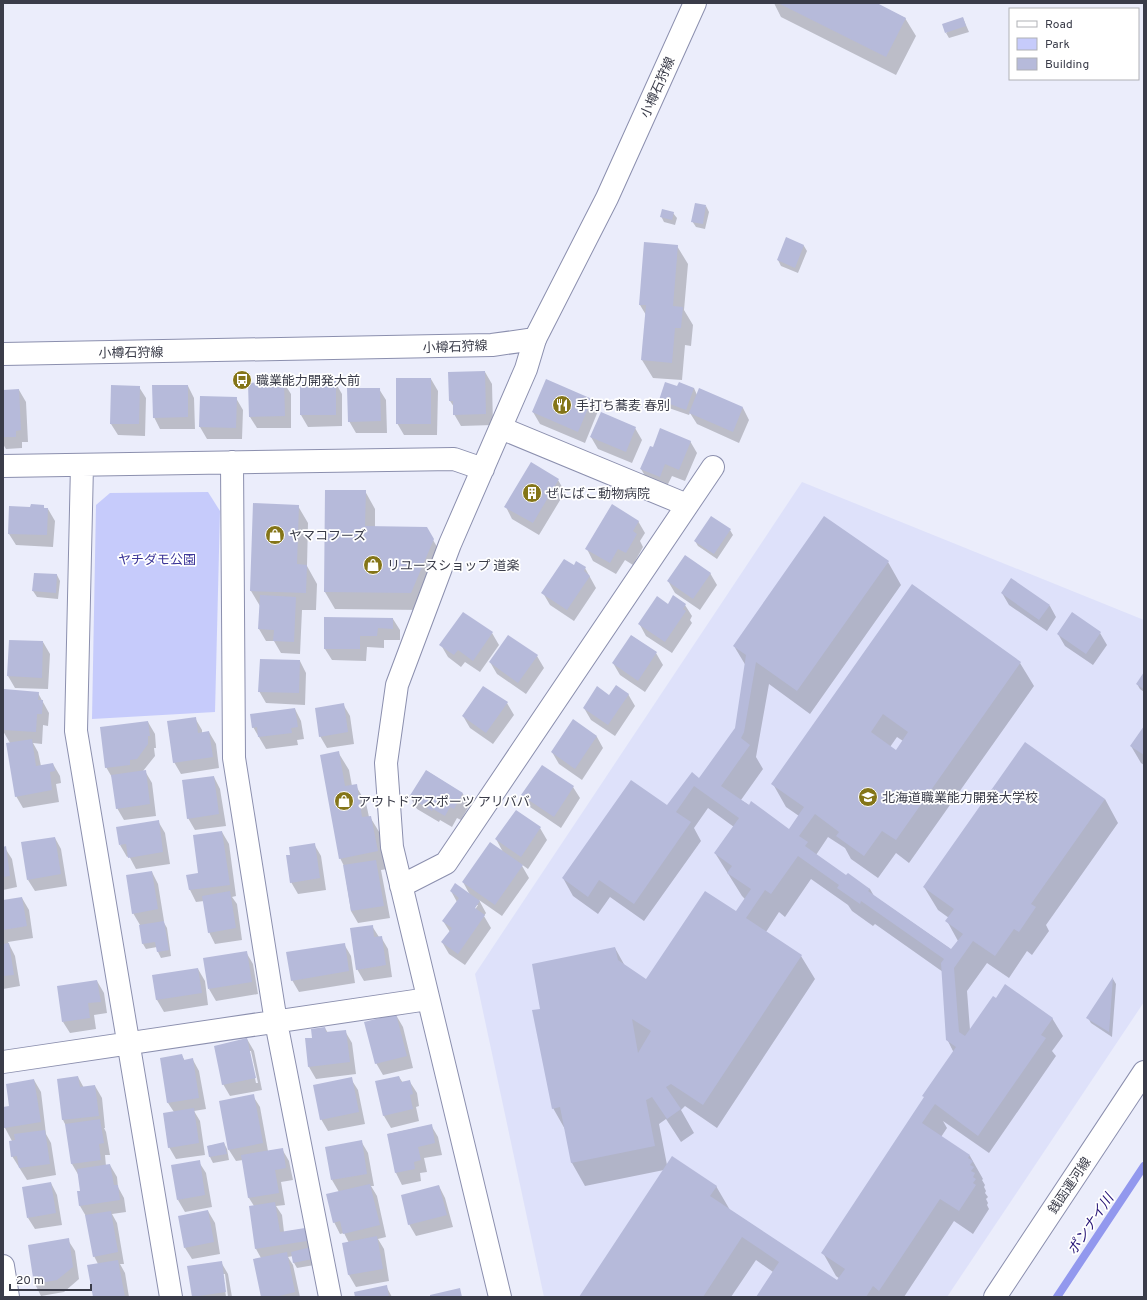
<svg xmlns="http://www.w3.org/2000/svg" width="1147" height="1300" font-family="Overpass,'Noto Sans JP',sans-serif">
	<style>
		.built { fill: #dee1fa }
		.green { fill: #c6cbfb }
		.shadow { fill: #0003; fill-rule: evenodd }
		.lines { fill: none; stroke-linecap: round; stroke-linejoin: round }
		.stream { stroke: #9298ee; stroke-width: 8 }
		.building { fill: #b6bada; fill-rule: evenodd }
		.street-casing { stroke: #8b8fae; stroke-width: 24 }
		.secondary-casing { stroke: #8b8fae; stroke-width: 24 }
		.street { stroke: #fff; stroke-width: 22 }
		.secondary { stroke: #fff; stroke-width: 22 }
		.labels { text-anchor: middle; stroke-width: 3.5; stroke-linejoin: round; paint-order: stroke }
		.street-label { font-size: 13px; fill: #3a3c49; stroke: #fff }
		.poi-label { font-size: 13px; fill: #3a3c49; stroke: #fff; text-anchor: start }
		.park-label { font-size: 13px; fill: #3c3698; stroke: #fff }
		.water-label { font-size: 14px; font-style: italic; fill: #251376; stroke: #fff }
	</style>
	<rect width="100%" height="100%" fill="#ebedfb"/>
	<path class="built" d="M802 482 1144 620V1002L947 1297H544L475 974Z"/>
	<path class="green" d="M208 492 220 511 215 712 92 719 96 505 110 493Z"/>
	<path class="shadow" d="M774 3H875L905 18 916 36 896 75 781 17Z
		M963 18 969 32 949 38 946 33Z
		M706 206 709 212 705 229 696 227 692 221Z
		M673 213 677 218 675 225 664 222 661 216Z
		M787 239 804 246 807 251 798 273 781 266 778 260Z
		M677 246 688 264 684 310 693 325 691 346 685 345 682 380 653 378 642 360 646 315 640 305Z
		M485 372 492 384 493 425 461 426 454 414V407L450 401 449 373Z
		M431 379 438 391 437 435H404L397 423Z
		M335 382 342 394V426L308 427 301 415Z
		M284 383 291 394V428H257L250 417Z
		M188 386 194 398 195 429H160L154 417Z
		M139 387 146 398 145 436 118 435 111 424Z
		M678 387 694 388 697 395 743 408 749 420 739 443 697 424 690 413 689 415 663 406 660 400Z
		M379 389 386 400 387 433H356L349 421Z
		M19 390 26 402 28 442H22V448L6 449 3 444V391Z
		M236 398 243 410 242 439H207L200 427Z
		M591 400 598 411 585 443 540 424 533 412Z
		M635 428 642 440 632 463 598 449 591 437Z
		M690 441 697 453 685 481 672 476 666 488 648 481 641 469Z
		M558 480 565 492 539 535 512 519 506 507Z
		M365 491 375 509V527L426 528 443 557 421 610 335 609 325 592Z
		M43 506 45 509H48L55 521 53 547 16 545 9 534 31 508Z
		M298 506 308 523 307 566 317 584 316 610H302L300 654 281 653 274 641H266L259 629 260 606 251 591Z
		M638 521 645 533 640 541 643 547 633 565 625 560 616 574 593 561 587 549Z
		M730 530 733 535 717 559 698 546 695 541Z
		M888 562 901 585 810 714 769 684 756 757 763 769 741 800 789 830 799 816 786 807 773 784 912 586 1020 663 1034 686 909 863 896 853 878 878 851 859 845 848 828 837 816 855 846 877 870 889 874 896 952 950 958 941 947 921 949 918 938 910 924 887 1105 799 1118 823 1046 925 1049 931 1032 955 1027 951 1009 978 987 963 967 991 970 1030 996 999 1052 1018 1063 1036 1052 1051 1056 1056 989 1153 943 1121 947 1128 941 1137 970 1156 983 1179 982 1180 985 1185 984 1187 986 1191 985 1193 988 1197 986 1199 988 1203 987 1205 989 1209 973 1234 954 1221 904 1297H757L773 1272 756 1260 731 1297H580L664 1170 585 1186 572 1163 566 1131 553 1108 542 1009 615 948 625 966 646 980 736 913 745 899 742 896 715 853 734 827 708 808 694 828 701 841 644 921 610 897 598 914 573 896 563 878 671 809 700 779 736 728 746 666 734 646ZM897 737 903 741 896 751 890 747ZM811 879 848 905 852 911 873 926 875 924 943 972 947 1039 954 1053 924 1096 925 1098 823 1253 836 1276 840 1279 838 1282 730 1210 716 1186 667 1165 659 1124 666 1119 681 1142 694 1133 681 1110 685 1106 717 1128 815 979 801 956 766 932 779 912 785 917Z
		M574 566 585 568 596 588 574 621 550 605 543 593Z
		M710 573 717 585 700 610 675 593 668 581Z
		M35 574 57 575 60 581 58 599 37 597 33 591Z
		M1002 593 1050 606 1056 617 1047 631 1009 605Z
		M668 605H685L692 616 690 620 692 623 672 653 646 636 640 625Z
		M1072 614 1100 633 1107 645 1093 665 1065 646 1058 634Z
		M393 619 400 630V640H384V648L367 647 366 661 332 660 325 649Z
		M492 633 499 645 480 672 465 662 461 667 448 657 441 645Z
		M632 636 656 653 663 665 645 692 620 675 613 663Z
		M43 642 50 654 48 689 15 688 8 676Z
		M537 656 544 668 526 694 497 674 490 662Z
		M300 661 306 673 305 705 266 703 259 691Z
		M1144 674V692L1140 689 1137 684Z
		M5 690 38 693 49 713 48 726 43 725 42 744 33 743 38 752 41 766 53 764 60 776 61 783 56 784 59 802 23 808 16 796 10 743 3 731Z
		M628 694 635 706 615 736 591 720 584 708 610 696Z
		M507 703 514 715 493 744 470 728 463 716Z
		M343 704 350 716 354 744 327 748 320 736Z
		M295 709 301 721 304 739 297 740 298 745 266 749 253 727Z
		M195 718 202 730V733L209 732 216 744 219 768 181 774 174 762Z
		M573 721 597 737 603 748 582 780 559 764 552 752Z
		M148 722 155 734 156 748H154L155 756 143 771H145L152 783 156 816 124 820 117 808 113 779 106 767Z
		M1144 727V765L1141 763 1131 746Z
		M338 752 349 770 352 786H356L366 803 369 817H370L381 835 387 869 381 870 390 918 358 923 351 911 344 866 340 858Z
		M427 771 463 794 469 806 461 820 457 818 452 827 440 820 439 822 417 809 410 797Z
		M214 777 220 789 226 826 195 830 188 818Z
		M573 787 580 798 561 828 530 807 523 795Z
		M516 811 540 828 547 840 528 869 521 864 529 878 502 916 479 900 486 913 484 916 491 928 465 965 449 954 442 942 450 932 443 921 457 902 451 891 470 895 463 882 504 854 496 839ZM476 905H478L473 913Z
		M158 821 165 833 170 864 136 869 129 856 127 857 120 845Z
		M222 832 229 844 236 896 232 897 237 904 242 940 215 944 209 932 204 901 196 902 190 890 187 876 199 874Z
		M55 838 61 849 67 886 35 891 28 880Z
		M314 844 321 856 326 890 298 894 291 882Z
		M3 848H5L12 859 17 887 3 890Z
		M152 872 158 884 164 921H163L167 928 171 956 161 958 158 952 157 947 146 949 143 944 140 925 133 913Z
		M22 898 29 910 33 938 8 942 15 956 20 986 3 989V901Z
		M372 926 379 937H381L388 949 392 977 364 981 357 969Z
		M344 944 351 956 355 983 299 992 292 980Z
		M246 952 253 964 258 994 216 1001 209 989Z
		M198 969 205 981 208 1005 164 1012 157 1000 153 976Z
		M1113 979 1116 984 1112 1037 1091 1023 1088 1018Z
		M97 981 104 993 107 1013 94 1015 96 1029 70 1033 63 1022Z
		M396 1015 403 1027 413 1068 383 1075 376 1063Z
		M325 1028 328 1033 345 1031 352 1043 356 1074 316 1079 309 1067 313 1038Z
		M247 1039 254 1051 262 1090 230 1096 223 1084ZM249 1051H251L258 1083H256Z
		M182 1056 185 1061 193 1060 199 1071 206 1109 194 1111 200 1121 205 1155 176 1159 169 1147 174 1112 168 1103Z
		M78 1077 84 1088 95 1086 102 1098 105 1128H104L106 1132 110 1155H105L106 1166 110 1165 117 1177 118 1187 124 1198 126 1212 112 1214 117 1223 124 1264H120L125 1273 129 1297H94L98 1264 94 1256 87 1218 80 1206 78 1192H81L79 1176 72 1164 66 1126 63 1120 58 1080Z
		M399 1077 403 1083 410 1082 417 1093 419 1106 416 1107 419 1121 391 1128 384 1116 377 1082Z
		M351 1079 358 1090 365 1124 328 1131 321 1119Z
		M34 1080 41 1092 46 1134 51 1143 56 1175 27 1180 12 1156V1141L5 1128 3 1108 11 1107Z
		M253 1096 260 1107 268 1151 282 1149 289 1161 293 1180 281 1182 285 1205 276 1206 282 1215 284 1232 304 1229 311 1241 320 1264 297 1268 294 1263 293 1256 288 1257 293 1265 300 1297H262L261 1258 256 1249 254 1206 249 1198 243 1160 236 1161 229 1150Z
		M431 1125 438 1137 442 1155 424 1158 427 1172 420 1173 421 1181 402 1185 396 1173 388 1134Z
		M361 1141 368 1153 374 1186H371L377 1196 386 1237 378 1239 384 1249 389 1281 356 1287 349 1275 344 1244 349 1243 344 1233 340 1234 334 1222 339 1192 332 1180Z
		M224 1143 227 1149 229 1160 213 1163 210 1157 208 1146Z
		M199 1162 206 1173 212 1207 185 1212 178 1200Z
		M51 1183 57 1195 62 1225 35 1229 28 1218Z
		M439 1186 445 1198 453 1227 416 1236 409 1224Z
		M208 1211 215 1223 220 1254 192 1259 185 1248Z
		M68 1240 75 1251 79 1279 64 1292 41 1296 35 1284Z
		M221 1262 228 1274 232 1297H228L225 1274H223L226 1297H193L189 1267Z
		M386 1286 392 1297H356Z"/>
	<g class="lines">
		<path class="stream" d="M1057 1297 1144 1166"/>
	</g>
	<path class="building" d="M778 3H877L906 18 886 57Z
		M963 17 966 26 945 33 942 24Z
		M695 203 706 205 703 224 691 222Z
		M662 209 674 212 672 220 660 217Z
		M786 237 804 245 795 268 777 260Z
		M644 242 678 245 673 306 683 307 681 328H675L672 363 641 360 646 305H639Z
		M485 371 486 414 453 415V401H449L448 372Z
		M396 378H431V424H396Z
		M546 379 592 399 578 432 532 412Z
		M284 381 285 416 249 417 248 383Z
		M336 381V415H300V382Z
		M665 382 677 386 679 382 694 388 686 410 659 400Z
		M111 385 140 386 139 424H110Z
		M152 385H188V417L153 418Z
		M347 388H380L381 421 348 422Z
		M699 388 743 407 733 432 689 413Z
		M19 389 21 430 16 431V437H3V390Z
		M200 396 237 397 236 428 199 427Z
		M601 412 636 427 626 452 590 437Z
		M660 428 691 441 679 470 665 464 660 477 640 469 650 446 653 447Z
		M531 462 559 479 533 523 504 507Z
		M325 490H366L365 526 427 527 434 539 411 593 324 592Z
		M253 503 299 505 297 564 307 565 306 593 250 591Z
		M31 504 44 505V508H48L47 535 8 534 9 506 30 507Z
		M612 504 639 521 633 531 637 534 626 553 618 549 610 563 585 549Z
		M711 516 731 529 714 554 694 541Z
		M824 516 889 561 797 691 756 662 744 732 741 738 750 745 721 786 749 805 751 801 789 829 804 807 771 784 912 584 1021 662 896 840 882 831 864 856 836 836 839 832 815 814 799 836 808 842 805 846 846 875 848 873 870 889 868 891 951 949 963 934 945 921 954 909 923 887 1025 742 1105 799 1031 904 1036 907 1019 932 1014 929 995 956 973 941 954 968 959 1032 965 1036 993 996 996 998 1005 984 1053 1018 1041 1035 1046 1038 978 1136 935 1104 922 1123 970 1155 968 1158 973 1161 970 1165 974 1167 971 1171 975 1173 973 1177 976 1179 973 1183 976 1185 959 1211 940 1199 879 1291 873 1286 866 1297H756L779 1262 742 1237 703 1297H579L672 1156 717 1186 710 1196 837 1280 845 1269 821 1253 924 1097 922 1096 956 1047 946 1040 941 963 944 959 861 901 860 904 837 888 839 885 798 856 771 894 765 890 746 918 802 955 703 1105 671 1084 666 1087 681 1109 667 1119 652 1097 646 1100 655 1146 571 1163 560 1107 552 1109 532 1010 540 1009 532 964 615 947 618 960 646 979 705 891 736 911 751 889 727 873 732 866 714 853 739 818 694 786 676 812 691 822 634 904 599 880 588 897 562 878 631 780 667 805 692 772 699 778 735 728 746 655 733 646ZM883 714 908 732 896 750 871 732ZM632 1019 651 1031 638 1053Z
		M685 555 711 573 693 599 667 581Z
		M564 559 574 565 576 561 586 567 584 571 590 576 567 610 541 593Z
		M34 573 57 574 56 593 32 591Z
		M1011 578 1050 605 1039 620 1001 593Z
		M260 595 296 597 294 642 273 641 274 630 258 629Z
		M673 595 686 604 683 609 686 611 665 642 638 624 657 596 668 604Z
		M463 612 493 632 473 661 458 650 454 655 439 645Z
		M1072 612 1101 632 1086 654 1057 634Z
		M324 617 393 618V629L378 628 377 636H360V649H324Z
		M508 635 538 655 518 683 489 662Z
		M631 635 657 652 638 681 612 663Z
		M9 640 43 641 42 678 7 676Z
		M260 659 300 660 299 693 258 692Z
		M1144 672V689L1136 684Z
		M616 685 629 694 608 725 583 708 597 686 609 695Z
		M483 686 508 702 486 733 462 716Z
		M4 689 39 692 38 700H43L42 714H37L36 732 3 730Z
		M344 703 348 732 319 737 315 708Z
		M295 708 298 727 291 728 292 733 258 737 257 727 252 728 250 714Z
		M196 717 198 733 209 731 213 757 173 763 167 721Z
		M573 719 597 736 575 769 551 752Z
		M148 721 150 736H148V744L137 759 130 760V765L105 768 100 727Z
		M1144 726V755L1130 746Z
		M32 739 36 766 53 763 55 771 50 772 52 790 15 797 6 743Z
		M339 751 345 786 357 784 362 817 371 816 378 851 339 859 320 755Z
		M542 765 574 786 554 817 521 795Z
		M146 770 150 804 116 809 111 775Z
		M426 770 463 793 454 809 450 807 445 816 433 809 432 811 409 797Z
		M214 776 219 814 187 819 182 780Z
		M516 810 541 827 521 857 495 839Z
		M159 820 163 852 128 858 126 844 119 845 116 827Z
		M222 831 230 885 189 890 186 875 198 873 193 835Z
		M55 837 61 874 27 880 21 842Z
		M490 842 523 865 495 905 462 882Z
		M315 843 320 878 290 883 286 855H290L289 847Z
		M6 846 10 876 3 877V847Z
		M376 860 384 906 351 911 343 865Z
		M152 871 158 909 132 914 126 875Z
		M455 883 480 901 475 908 485 915 458 954 441 942 452 928 442 921 459 898 450 891Z
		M230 891 236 928 208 933 202 896Z
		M22 897 27 926 3 930V900Z
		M164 921 169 950 157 952 155 942 142 944 139 925Z
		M373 925 374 937 382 936 386 965 356 970 350 928Z
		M9 943 14 975 3 976V944Z
		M345 943 349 971 291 981 286 952Z
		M247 951 252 982 208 989 203 958Z
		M198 968 202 993 156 1000 152 975Z
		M1113 977 1109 1032 1086 1018Z
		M97 980 101 1002 88 1003 90 1018 62 1022 57 986Z
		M396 1014 407 1056 375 1064 364 1022Z
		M325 1027 326 1032 346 1030 350 1062 308 1067 305 1038H312L311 1029Z
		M247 1038 256 1078 222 1085 214 1046Z
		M182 1054 184 1060 193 1058 199 1098 167 1103 160 1058Z
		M78 1076 80 1087 95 1085 99 1116 62 1120 57 1079Z
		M399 1076 401 1082 410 1080 413 1094 410 1095 413 1109 383 1116 375 1081Z
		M352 1077 359 1112 320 1120 313 1085Z
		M34 1079 41 1122 4 1128 3 1107 9 1106 6 1084Z
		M254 1094 263 1143 228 1150 219 1101Z
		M194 1108 199 1143 168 1148 163 1113Z
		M100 1119 104 1143 99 1144 101 1160 71 1164 65 1124Z
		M432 1124 435 1143 418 1147 421 1160 414 1162 415 1169 395 1173 387 1134Z
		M45 1130 50 1164 19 1168 17 1156 11 1157 9 1141 15 1140 14 1134Z
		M362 1140 367 1174 331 1180 325 1147Z
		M224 1142 227 1154 209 1157 207 1146Z
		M283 1148 286 1168 275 1170 279 1193 248 1198 241 1155Z
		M200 1160 205 1195 177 1200 171 1165Z
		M110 1164 114 1185H118L120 1200 79 1206 77 1191H80L77 1169Z
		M51 1182 56 1213 27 1218 22 1187Z
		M370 1184 380 1225 343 1234 340 1221 333 1223 326 1194Z
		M439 1185 447 1215 408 1225 401 1195Z
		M275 1202 280 1232 305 1228 307 1241 255 1249 249 1206Z
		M208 1210 214 1242 184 1248 178 1216Z
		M111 1211 118 1252 93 1257 85 1215Z
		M377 1236 383 1269 348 1275 342 1243Z
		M69 1238 73 1267 57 1280 34 1284 28 1245Z
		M315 1246 317 1258 293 1263 291 1252Z
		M287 1252 295 1292 275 1297H261L253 1259Z
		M118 1260 125 1297H93L87 1265Z
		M222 1261 226 1292 192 1297 187 1266Z
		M387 1285 389 1297H355L354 1292Z
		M460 1288 462 1297H430V1295Z"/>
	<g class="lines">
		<defs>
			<path id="street" d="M501 428 687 505
				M232 462 234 758 276 1022 330 1297
				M82 465 76 731 171 1297
				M3 466 454 459 483 469
				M401 886 446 863 713 467
				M3 1062 428 999
				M3 1266 8 1297
				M500 1297 392 847 386 763 397 685 450 544 526 369 535 339"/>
			<path id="secondary" d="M3 354 492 345 535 339 607 198 695 3
				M995 1297 1144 1072"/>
		</defs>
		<use href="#street" class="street-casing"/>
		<use href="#secondary" class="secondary-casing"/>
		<use href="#street" class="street"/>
		<use href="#secondary" class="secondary"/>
	</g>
	<defs>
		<symbol id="bus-disc" viewBox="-11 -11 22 22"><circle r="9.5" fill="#847518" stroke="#fff"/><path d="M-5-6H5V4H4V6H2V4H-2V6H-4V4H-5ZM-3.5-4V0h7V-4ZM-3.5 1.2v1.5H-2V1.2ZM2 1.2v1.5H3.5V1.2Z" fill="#fff"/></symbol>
		<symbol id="restaurant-disc" viewBox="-11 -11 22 22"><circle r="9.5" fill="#847518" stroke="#fff"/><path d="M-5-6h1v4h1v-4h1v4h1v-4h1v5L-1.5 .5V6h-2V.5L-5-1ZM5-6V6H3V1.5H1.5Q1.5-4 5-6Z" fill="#fff"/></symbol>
		<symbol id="building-disc" viewBox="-11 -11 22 22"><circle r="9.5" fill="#847518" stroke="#fff"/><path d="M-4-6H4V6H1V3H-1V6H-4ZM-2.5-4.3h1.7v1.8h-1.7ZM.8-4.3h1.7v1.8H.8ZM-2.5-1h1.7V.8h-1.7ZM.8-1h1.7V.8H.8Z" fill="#fff"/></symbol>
		<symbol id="shop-disc" viewBox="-11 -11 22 22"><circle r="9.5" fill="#847518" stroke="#fff"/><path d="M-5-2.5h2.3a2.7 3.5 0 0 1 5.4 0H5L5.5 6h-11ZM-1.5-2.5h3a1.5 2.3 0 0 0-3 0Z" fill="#fff"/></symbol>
		<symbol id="university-disc" viewBox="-11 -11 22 22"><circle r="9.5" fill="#847518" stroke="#fff"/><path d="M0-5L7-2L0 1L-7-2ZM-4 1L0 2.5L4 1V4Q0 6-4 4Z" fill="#fff"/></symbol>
	</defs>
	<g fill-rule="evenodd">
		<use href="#bus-disc" x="231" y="369" width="22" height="22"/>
		<use href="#restaurant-disc" x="551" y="394" width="22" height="22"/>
		<use href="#building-disc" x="521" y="482" width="22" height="22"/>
		<use href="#shop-disc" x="264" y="524" width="22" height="22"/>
		<use href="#shop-disc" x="362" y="554" width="22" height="22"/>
		<use href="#university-disc" x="857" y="786" width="22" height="22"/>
		<use href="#shop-disc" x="333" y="790" width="22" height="22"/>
	</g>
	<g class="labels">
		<g class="street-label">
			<text transform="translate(657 87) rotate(-66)" y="5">小樽石狩線</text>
			<text transform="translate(455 346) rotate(-2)" y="5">小樽石狩線</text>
			<text transform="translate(131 352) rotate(-1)" y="5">小樽石狩線</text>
			<text transform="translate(1069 1185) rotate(-56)" y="5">銭函運河線</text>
		</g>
		<g class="poi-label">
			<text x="256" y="385">職業能力開発大前</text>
			<text x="576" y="410">手打ち蕎麦 春別</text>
			<text x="546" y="498">ぜにばこ動物病院</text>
			<text x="289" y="540">ヤマコフーズ</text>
			<text x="387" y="570">リユースショップ 道楽</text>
			<text x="882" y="802">北海道職業能力開発大学校</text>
			<text x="358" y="806">アウトドアスポーツ アリババ</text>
		</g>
		<g class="park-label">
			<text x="157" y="564">ヤチダモ公園</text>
		</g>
		<g class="water-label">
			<text transform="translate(1090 1224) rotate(-56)" y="5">ポンナイ川</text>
		</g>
	</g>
	<rect width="1147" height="1300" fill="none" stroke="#3a3c49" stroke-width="8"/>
	<rect x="1009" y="8" width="130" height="72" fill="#ffffff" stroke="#b0b1b6"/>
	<rect x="1017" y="21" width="20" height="6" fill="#ffffff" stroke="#b0b1b6"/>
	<text x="1045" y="28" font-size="12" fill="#3a3c49">Road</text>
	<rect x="1017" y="38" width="20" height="12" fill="#c6cbfb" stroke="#b0b1b6"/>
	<text x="1045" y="48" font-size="12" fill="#3a3c49">Park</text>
	<rect x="1017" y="58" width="20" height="12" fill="#b6bada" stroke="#b0b1b6"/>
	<text x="1045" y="68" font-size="12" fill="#3a3c49">Building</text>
	<path d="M10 1284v6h81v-6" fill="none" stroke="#3a3c49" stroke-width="2"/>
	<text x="16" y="1284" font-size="12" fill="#3a3c49" stroke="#ffffff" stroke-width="3" paint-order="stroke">20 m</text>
</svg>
